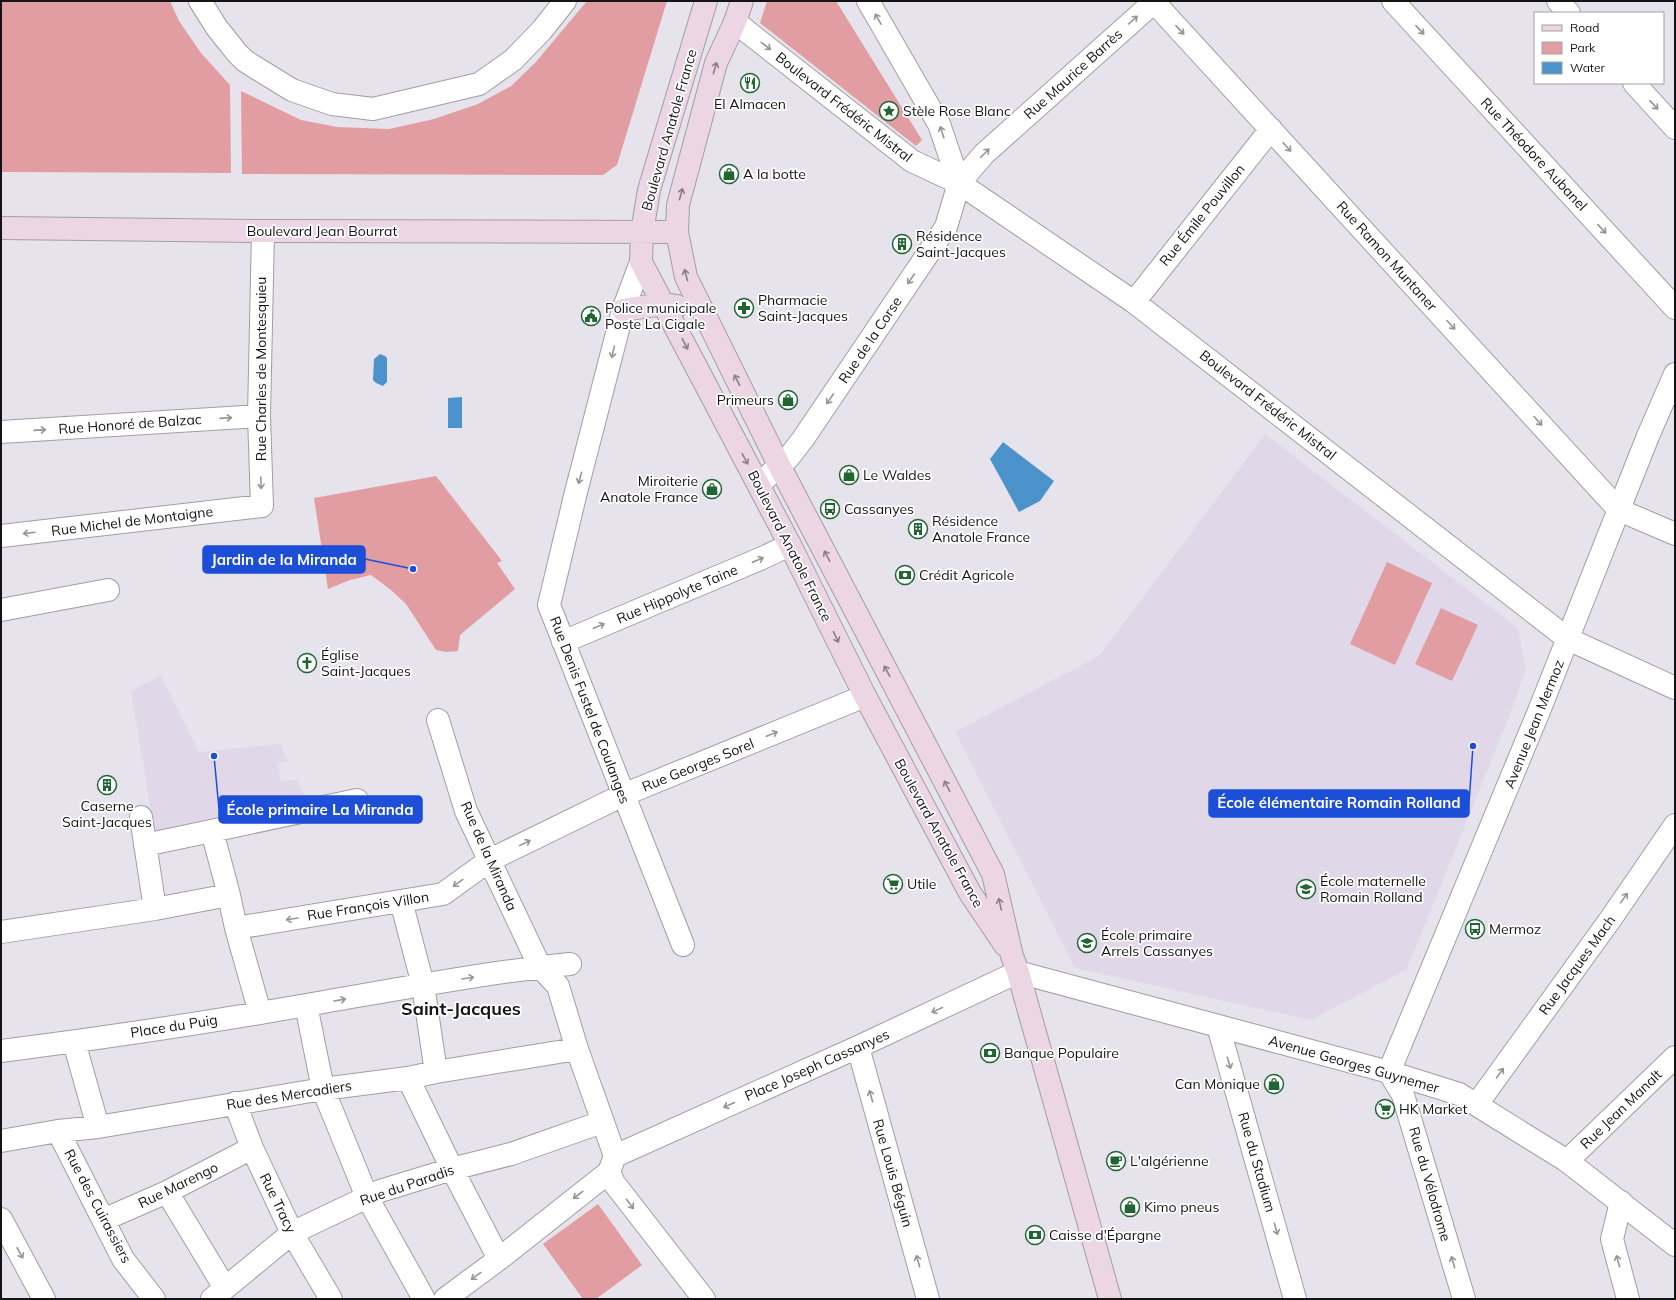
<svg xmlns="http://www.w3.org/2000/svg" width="1676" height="1300" font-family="Mulish,sans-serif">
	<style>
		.built { fill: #e0d8e8 }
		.green { fill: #e29da3 }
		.water { fill: #4d93cb }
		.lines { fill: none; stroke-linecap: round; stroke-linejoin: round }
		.minor-casing { stroke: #a19da5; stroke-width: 24 }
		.tertiary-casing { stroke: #a19da5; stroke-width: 24 }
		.secondary-casing { stroke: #a19da5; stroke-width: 24 }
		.minor { stroke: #fff; stroke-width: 22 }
		.tertiary { stroke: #fff; stroke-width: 22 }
		.secondary { stroke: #ecd6e4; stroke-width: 22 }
		.oneway { stroke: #959596 }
		.oneway2 { stroke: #8b7e87 }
		.labels { text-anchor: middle; stroke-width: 3.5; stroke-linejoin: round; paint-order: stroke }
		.street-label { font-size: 14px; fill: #141316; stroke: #fff }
		.poi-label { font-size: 14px; fill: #141316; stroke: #fff; text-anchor: start }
		.district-label { font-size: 18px; font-weight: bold; fill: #141316; stroke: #fff }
		.leader { fill: none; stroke: #1d4ed8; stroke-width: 1.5 }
		.callout-dot { fill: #1d4ed8; stroke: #fff; stroke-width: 1.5 }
		.callout { fill: #1d4ed8; stroke: #1d4ed8; stroke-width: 1.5 }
		.callout-label { font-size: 15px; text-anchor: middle; font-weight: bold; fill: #fff }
	</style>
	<rect width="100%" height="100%" fill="#e7e3ec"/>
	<path class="built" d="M1265 434 1518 628 1526 670 1509 717 1407 969 1311 1020 1075 968 955 732 1099 656Z
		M161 676 199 752 280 744 288 761 278 763 281 781 297 780 309 806 155 835 131 691Z"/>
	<path class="green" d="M1 1H170L179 21 201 53 230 85 231 173 1 172Z
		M587 1H667L617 165 603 175 242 174 241 91 301 120 337 127 389 129 434 119 478 104 511 86 535 63Z
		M767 1H836L922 140 916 146 760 23Z
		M436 476 502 561 497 563 515 589 460 635 458 651 446 652 436 650 406 604 391 590 371 575 350 580 328 589 314 498Z
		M1387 562 1432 583 1395 665 1350 644Z
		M1441 608 1478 625 1452 681 1415 664Z
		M598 1204 642 1265 596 1299H583L543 1244Z"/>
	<path class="water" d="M380 354 385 356 387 358V382L383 386 376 383 373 380 374 359Z
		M462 397V428H448V398Z
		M1003 442 1054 481 1040 501 1019 512 990 459Z"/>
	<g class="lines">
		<defs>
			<path id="minor" d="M200 1 217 28 237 53 245 61 292 90 332 104 373 109 479 84 513 60 542 30 565 1
				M868 1 939 124 959 183
				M1153 1 1619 510 1675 534
				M1393 1 1675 308
				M1558 1 1569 13
				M735 22 912 161 959 183 1134 302 1568 639 1675 688
				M1634 83 1675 128
				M641 262 623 310 576 492 549 605 683 945
				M1134 302 1271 129
				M1 432 259 416
				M759 484 789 457 803 439 946 227 959 183 984 154 1155 1
				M1 536 262 506 259 416 263 231
				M1 610 108 590
				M563 642 760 559 790 545
				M438 720 466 811 540 967 558 986 577 1049 615 1156 609 1172 499 1259 445 1299
				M141 817 155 909
				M212 831 229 895 236 928 260 1013
				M145 845 357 800
				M401 901 423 985 436 1072
				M236 928 443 894 490 860 623 795 865 696
				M1 932 155 909 229 895
				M306 1005 323 1089 367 1197 424 1299
				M1218 1026 1295 1299
				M74 1042 98 1127
				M858 1047 928 1299
				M1 1051C103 1038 205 1023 306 1005 394 990 481 973 570 964
				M1389 1072 1403 1095 1464 1299
				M408 1078 452 1169 499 1259
				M235 1103 252 1148 292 1233 331 1299
				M1477 1104 1612 917 1675 825
				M58 1131 123 1259 154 1299
				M1 1141 58 1131 98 1127 323 1089 408 1078 436 1072 577 1049
				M615 1156 858 1047 1018 972
				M1567 1161 1675 1057
				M609 1172 614 1183 704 1299
				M167 1192 225 1288
				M1621 1202 1612 1239 1628 1299
				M1 1219 44 1299
				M103 1220 167 1192 252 1148
				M212 1299 292 1233 380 1191 452 1169 511 1154 602 1122"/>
			<path id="tertiary" d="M1018 972 1389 1072 1459 1094 1567 1161 1675 1245
				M1389 1072 1539 711 1648 436 1675 374"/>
			<path id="secondary" d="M706 1 649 190 642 232 641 262 790 545 865 696 970 893 1005 945
				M742 1 735 22 716 63 678 205 677 232 686 277 779 465 993 874 1012 956 1018 972 1110 1299
				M1 228 263 231 677 232
				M623 310 664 304 677 306"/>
		</defs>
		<use href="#minor" class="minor-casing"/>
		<use href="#tertiary" class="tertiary-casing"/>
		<use href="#secondary" class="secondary-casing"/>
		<use href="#minor" class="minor"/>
		<use href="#tertiary" class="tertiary"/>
		<use href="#secondary" class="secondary"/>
	</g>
	<defs><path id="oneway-shaft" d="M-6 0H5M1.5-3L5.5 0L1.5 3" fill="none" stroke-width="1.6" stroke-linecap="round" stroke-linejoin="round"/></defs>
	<g class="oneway">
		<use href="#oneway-shaft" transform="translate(878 19) rotate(-120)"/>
		<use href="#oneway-shaft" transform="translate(1133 20) rotate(-42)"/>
		<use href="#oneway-shaft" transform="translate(1180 30) rotate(47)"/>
		<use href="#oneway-shaft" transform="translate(1420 30) rotate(47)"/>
		<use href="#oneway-shaft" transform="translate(766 46) rotate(38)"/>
		<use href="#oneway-shaft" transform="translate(1654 105) rotate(47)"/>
		<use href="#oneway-shaft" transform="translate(942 132) rotate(-108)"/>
		<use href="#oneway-shaft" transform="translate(1287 147) rotate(48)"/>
		<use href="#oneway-shaft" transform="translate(985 153) rotate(-45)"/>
		<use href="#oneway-shaft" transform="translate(1602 229) rotate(47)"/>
		<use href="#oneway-shaft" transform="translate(911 279) rotate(124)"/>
		<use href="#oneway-shaft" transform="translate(1451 325) rotate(48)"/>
		<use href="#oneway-shaft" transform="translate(613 352) rotate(103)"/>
		<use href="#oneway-shaft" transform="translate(830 399) rotate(124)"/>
		<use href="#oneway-shaft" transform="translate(226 418) rotate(-4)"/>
		<use href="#oneway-shaft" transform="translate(1538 421) rotate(48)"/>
		<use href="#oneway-shaft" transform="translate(40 430) rotate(-4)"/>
		<use href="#oneway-shaft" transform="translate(580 478) rotate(105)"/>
		<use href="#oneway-shaft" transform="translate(261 483) rotate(88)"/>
		<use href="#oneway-shaft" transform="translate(29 533) rotate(173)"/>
		<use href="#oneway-shaft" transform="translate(758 560) rotate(-23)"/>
		<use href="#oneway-shaft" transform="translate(599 626) rotate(-23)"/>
		<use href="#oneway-shaft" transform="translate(772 734) rotate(-22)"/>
		<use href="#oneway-shaft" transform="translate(525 843) rotate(-26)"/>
		<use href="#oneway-shaft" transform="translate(458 883) rotate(144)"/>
		<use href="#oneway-shaft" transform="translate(1624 898) rotate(-55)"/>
		<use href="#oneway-shaft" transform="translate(292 919) rotate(171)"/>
		<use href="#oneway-shaft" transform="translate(468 978) rotate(-9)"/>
		<use href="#oneway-shaft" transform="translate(340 1000) rotate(-10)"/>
		<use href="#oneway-shaft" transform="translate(937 1010) rotate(155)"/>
		<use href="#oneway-shaft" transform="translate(1229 1063) rotate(74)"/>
		<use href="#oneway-shaft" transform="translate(1500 1073) rotate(-54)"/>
		<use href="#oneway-shaft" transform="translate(871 1096) rotate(-106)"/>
		<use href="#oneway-shaft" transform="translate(729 1105) rotate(156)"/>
		<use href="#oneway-shaft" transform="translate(578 1195) rotate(143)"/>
		<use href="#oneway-shaft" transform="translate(630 1204) rotate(53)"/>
		<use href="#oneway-shaft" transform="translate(1276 1229) rotate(74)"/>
		<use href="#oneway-shaft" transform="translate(20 1253) rotate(61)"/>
		<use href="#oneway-shaft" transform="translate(918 1261) rotate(-106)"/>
		<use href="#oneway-shaft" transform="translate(1618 1261) rotate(-106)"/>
		<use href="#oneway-shaft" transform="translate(1453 1262) rotate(-106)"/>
		<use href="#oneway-shaft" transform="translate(476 1276) rotate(144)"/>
	</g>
	<g class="oneway2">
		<use href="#oneway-shaft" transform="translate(715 68) rotate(-74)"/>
		<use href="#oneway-shaft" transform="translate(681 194) rotate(-75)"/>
		<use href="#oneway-shaft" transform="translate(686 275) rotate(-105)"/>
		<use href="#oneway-shaft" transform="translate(685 344) rotate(62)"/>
		<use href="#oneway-shaft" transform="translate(737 380) rotate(-117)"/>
		<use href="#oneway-shaft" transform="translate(745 459) rotate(62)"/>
		<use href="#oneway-shaft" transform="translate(827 556) rotate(-118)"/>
		<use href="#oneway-shaft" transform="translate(836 637) rotate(64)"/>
		<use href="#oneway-shaft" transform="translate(887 671) rotate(-118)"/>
		<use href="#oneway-shaft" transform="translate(947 786) rotate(-118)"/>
		<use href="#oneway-shaft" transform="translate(1000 904) rotate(-103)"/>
	</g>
	<defs>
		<symbol id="restaurant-ring" viewBox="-11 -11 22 22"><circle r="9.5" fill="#fff" stroke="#1f6633" stroke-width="1.5"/><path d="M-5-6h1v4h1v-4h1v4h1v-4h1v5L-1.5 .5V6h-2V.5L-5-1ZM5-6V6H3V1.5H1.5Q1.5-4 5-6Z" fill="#1f6633"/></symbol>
		<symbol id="sight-ring" viewBox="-11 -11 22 22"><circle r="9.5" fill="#fff" stroke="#1f6633" stroke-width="1.5"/><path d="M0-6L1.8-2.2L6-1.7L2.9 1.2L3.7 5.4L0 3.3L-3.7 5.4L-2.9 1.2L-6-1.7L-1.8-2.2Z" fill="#1f6633"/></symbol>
		<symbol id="shop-ring" viewBox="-11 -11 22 22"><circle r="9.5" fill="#fff" stroke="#1f6633" stroke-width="1.5"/><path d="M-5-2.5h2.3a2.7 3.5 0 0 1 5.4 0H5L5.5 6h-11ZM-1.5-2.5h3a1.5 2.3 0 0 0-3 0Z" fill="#1f6633"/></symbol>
		<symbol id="building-ring" viewBox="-11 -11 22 22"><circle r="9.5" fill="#fff" stroke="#1f6633" stroke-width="1.5"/><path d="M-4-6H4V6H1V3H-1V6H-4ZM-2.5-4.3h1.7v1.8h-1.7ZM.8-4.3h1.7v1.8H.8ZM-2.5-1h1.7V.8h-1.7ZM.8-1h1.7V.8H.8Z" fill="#1f6633"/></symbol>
		<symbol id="pharmacy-ring" viewBox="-11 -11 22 22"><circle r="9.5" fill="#fff" stroke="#1f6633" stroke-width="1.5"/><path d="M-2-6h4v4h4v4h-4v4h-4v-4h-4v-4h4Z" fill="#1f6633"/></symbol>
		<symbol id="civic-ring" viewBox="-11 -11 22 22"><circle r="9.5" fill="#fff" stroke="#1f6633" stroke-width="1.5"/><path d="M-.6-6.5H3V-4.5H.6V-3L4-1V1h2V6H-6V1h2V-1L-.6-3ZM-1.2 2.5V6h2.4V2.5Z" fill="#1f6633"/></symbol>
		<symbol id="bus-ring" viewBox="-11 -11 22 22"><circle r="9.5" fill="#fff" stroke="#1f6633" stroke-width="1.5"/><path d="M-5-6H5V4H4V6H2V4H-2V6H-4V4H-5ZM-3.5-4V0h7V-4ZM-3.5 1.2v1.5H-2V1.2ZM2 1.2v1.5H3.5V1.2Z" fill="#1f6633"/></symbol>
		<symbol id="bank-ring" viewBox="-11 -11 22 22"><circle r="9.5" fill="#fff" stroke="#1f6633" stroke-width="1.5"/><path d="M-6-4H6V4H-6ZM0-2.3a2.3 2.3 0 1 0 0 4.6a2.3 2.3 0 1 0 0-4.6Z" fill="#1f6633"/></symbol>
		<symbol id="church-ring" viewBox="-11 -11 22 22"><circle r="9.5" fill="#fff" stroke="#1f6633" stroke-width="1.5"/><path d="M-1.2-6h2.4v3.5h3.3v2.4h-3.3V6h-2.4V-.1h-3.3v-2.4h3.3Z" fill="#1f6633"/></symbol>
		<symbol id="supermarket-ring" viewBox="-11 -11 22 22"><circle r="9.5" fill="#fff" stroke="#1f6633" stroke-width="1.5"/><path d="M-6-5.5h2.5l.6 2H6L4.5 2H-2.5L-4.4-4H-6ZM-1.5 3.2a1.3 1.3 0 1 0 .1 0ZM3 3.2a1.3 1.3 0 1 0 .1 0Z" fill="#1f6633"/></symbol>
		<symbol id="school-ring" viewBox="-11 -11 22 22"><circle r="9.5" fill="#fff" stroke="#1f6633" stroke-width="1.5"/><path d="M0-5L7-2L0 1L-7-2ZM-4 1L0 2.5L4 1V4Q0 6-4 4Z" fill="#1f6633"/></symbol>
		<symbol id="cafe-ring" viewBox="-11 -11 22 22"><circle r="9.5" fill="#fff" stroke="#1f6633" stroke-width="1.5"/><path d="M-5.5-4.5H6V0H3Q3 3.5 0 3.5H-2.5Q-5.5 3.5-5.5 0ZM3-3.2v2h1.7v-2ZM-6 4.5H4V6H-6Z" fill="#1f6633"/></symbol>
	</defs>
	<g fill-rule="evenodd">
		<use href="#restaurant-ring" x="739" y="72" width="22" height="22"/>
		<use href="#sight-ring" x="878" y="100" width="22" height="22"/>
		<use href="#shop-ring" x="718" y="163" width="22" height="22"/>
		<use href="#building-ring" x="891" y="233" width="22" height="22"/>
		<use href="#pharmacy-ring" x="733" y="297" width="22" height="22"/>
		<use href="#civic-ring" x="580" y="305" width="22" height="22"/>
		<use href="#shop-ring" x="777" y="389" width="22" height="22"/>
		<use href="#shop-ring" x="838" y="464" width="22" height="22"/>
		<use href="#shop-ring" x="701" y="478" width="22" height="22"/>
		<use href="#bus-ring" x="819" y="498" width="22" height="22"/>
		<use href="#building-ring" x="907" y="518" width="22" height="22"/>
		<use href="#bank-ring" x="894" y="564" width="22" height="22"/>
		<use href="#church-ring" x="296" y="652" width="22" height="22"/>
		<use href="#building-ring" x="96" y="774" width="22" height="22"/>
		<use href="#supermarket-ring" x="882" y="873" width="22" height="22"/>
		<use href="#school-ring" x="1295" y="878" width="22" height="22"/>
		<use href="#bus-ring" x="1464" y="918" width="22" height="22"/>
		<use href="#school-ring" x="1076" y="932" width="22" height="22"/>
		<use href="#bank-ring" x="979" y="1042" width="22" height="22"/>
		<use href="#shop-ring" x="1263" y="1073" width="22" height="22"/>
		<use href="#supermarket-ring" x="1374" y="1098" width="22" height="22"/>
		<use href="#cafe-ring" x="1105" y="1150" width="22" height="22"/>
		<use href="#shop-ring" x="1119" y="1196" width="22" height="22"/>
		<use href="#bank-ring" x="1024" y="1224" width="22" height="22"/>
	</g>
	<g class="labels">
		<g class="street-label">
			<text transform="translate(1073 74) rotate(-42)" y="5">Rue Maurice Barrès</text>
			<text transform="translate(844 107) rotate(38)" y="5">Boulevard Frédéric Mistral</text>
			<text transform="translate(669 130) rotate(-74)" y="5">Boulevard Anatole France</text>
			<text transform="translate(1534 154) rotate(47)" y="5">Rue Théodore Aubanel</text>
			<text transform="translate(1202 215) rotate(-51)" y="5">Rue Émile Pouvillon</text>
			<text x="322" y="236">Boulevard Jean Bourrat</text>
			<text transform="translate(1387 256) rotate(48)" y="5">Rue Ramon Muntaner</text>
			<text transform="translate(870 340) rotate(-56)" y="5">Rue de la Corse</text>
			<text transform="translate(261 369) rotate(-90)" y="5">Rue Charles de Montesquieu</text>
			<text transform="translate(1268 405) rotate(38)" y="5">Boulevard Frédéric Mistral</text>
			<text transform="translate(130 424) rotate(-4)" y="5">Rue Honoré de Balzac</text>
			<text transform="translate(132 521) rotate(-7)" y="5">Rue Michel de Montaigne</text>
			<text transform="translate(790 546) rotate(63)" y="5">Boulevard Anatole France</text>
			<text transform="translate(677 594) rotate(-23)" y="5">Rue Hippolyte Taine</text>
			<text transform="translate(590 710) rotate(69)" y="5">Rue Denis Fustel de Coulanges</text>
			<text transform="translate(1534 724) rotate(-68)" y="5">Avenue Jean Mermoz</text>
			<text transform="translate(698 765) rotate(-22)" y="5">Rue Georges Sorel</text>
			<text transform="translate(939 833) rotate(61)" y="5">Boulevard Anatole France</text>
			<text transform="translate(489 856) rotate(66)" y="5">Rue de la Miranda</text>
			<text transform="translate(368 906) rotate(-9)" y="5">Rue François Villon</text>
			<text transform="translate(1577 965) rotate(-54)" y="5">Rue Jacques Mach</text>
			<text transform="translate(174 1026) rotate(-9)" y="5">Place du Puig</text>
			<text transform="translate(1354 1064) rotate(16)" y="5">Avenue Georges Guynemer</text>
			<text transform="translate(817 1065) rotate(-24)" y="5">Place Joseph Cassanyes</text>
			<text transform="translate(289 1095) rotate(-9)" y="5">Rue des Mercadiers</text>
			<text transform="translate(1621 1109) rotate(-44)" y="5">Rue Jean Manalt</text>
			<text transform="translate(1257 1162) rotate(74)" y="5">Rue du Stadium</text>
			<text transform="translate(893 1173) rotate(74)" y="5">Rue Louis Béguin</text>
			<text transform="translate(1430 1184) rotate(74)" y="5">Rue du Vélodrome</text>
			<text transform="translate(178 1185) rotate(-26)" y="5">Rue Marengo</text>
			<text transform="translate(407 1185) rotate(-19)" y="5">Rue du Paradis</text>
			<text transform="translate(278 1203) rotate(64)" y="5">Rue Tracy</text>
			<text transform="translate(98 1206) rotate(62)" y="5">Rue des Cuirassiers</text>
		</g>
		<g class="poi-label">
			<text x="750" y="109" text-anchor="middle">El Almacen</text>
			<text x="903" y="116">Stèle Rose Blanc</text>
			<text x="743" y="179">A la botte</text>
			<text x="916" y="241">Résidence<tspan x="916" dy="16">Saint-Jacques</tspan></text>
			<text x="758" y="305">Pharmacie<tspan x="758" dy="16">Saint-Jacques</tspan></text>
			<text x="605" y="313">Police municipale<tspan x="605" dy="16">Poste La Cigale</tspan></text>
			<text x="774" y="405" text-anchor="end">Primeurs</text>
			<text x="863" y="480">Le Waldes</text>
			<text x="698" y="486" text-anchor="end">Miroiterie<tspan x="698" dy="16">Anatole France</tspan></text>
			<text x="844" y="514">Cassanyes</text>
			<text x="932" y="526">Résidence<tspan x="932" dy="16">Anatole France</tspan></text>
			<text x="919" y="580">Crédit Agricole</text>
			<text x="321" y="660">Église<tspan x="321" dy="16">Saint-Jacques</tspan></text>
			<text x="107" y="811" text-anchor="middle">Caserne<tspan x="107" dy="16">Saint-Jacques</tspan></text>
			<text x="1320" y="886">École maternelle<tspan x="1320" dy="16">Romain Rolland</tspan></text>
			<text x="907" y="889">Utile</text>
			<text x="1489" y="934">Mermoz</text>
			<text x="1101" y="940">École primaire<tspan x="1101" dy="16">Arrels Cassanyes</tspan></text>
			<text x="1004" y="1058">Banque Populaire</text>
			<text x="1260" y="1089" text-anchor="end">Can Monique</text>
			<text x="1399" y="1114">HK Market</text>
			<text x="1130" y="1166">L'algérienne</text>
			<text x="1144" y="1212">Kimo pneus</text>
			<text x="1049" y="1240">Caisse d'Épargne</text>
		</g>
		<g class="district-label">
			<text x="461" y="1015">Saint-Jacques</text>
		</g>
	</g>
	<path class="leader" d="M413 569L365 559M1473 746L1469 803M214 756L219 809"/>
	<g class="callout-dot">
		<circle cx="413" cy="569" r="4"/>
		<circle cx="1473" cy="746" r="4"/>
		<circle cx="214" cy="756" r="4"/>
	</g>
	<g class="callout">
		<rect x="203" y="546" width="162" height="27" rx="4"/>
		<rect x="1209" y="790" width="260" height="27" rx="4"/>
		<rect x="219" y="796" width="203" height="27" rx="4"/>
	</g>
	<g class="callout-label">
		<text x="284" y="565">Jardin de la Miranda</text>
		<text x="1339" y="808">École élémentaire Romain Rolland</text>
		<text x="320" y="815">École primaire La Miranda</text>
	</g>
	<rect width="1676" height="1300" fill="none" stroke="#141316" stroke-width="4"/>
	<rect x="1534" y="12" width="130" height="72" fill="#ffffff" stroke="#a1a1a2"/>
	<rect x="1542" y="25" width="20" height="6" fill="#ecd6e4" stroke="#a1a1a2"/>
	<text x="1570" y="32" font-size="12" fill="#141316">Road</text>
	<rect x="1542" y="42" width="20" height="12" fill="#e29da3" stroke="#a1a1a2"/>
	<text x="1570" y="52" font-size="12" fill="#141316">Park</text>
	<rect x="1542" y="62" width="20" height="12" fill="#4d93cb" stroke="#a1a1a2"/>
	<text x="1570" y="72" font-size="12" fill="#141316">Water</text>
</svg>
